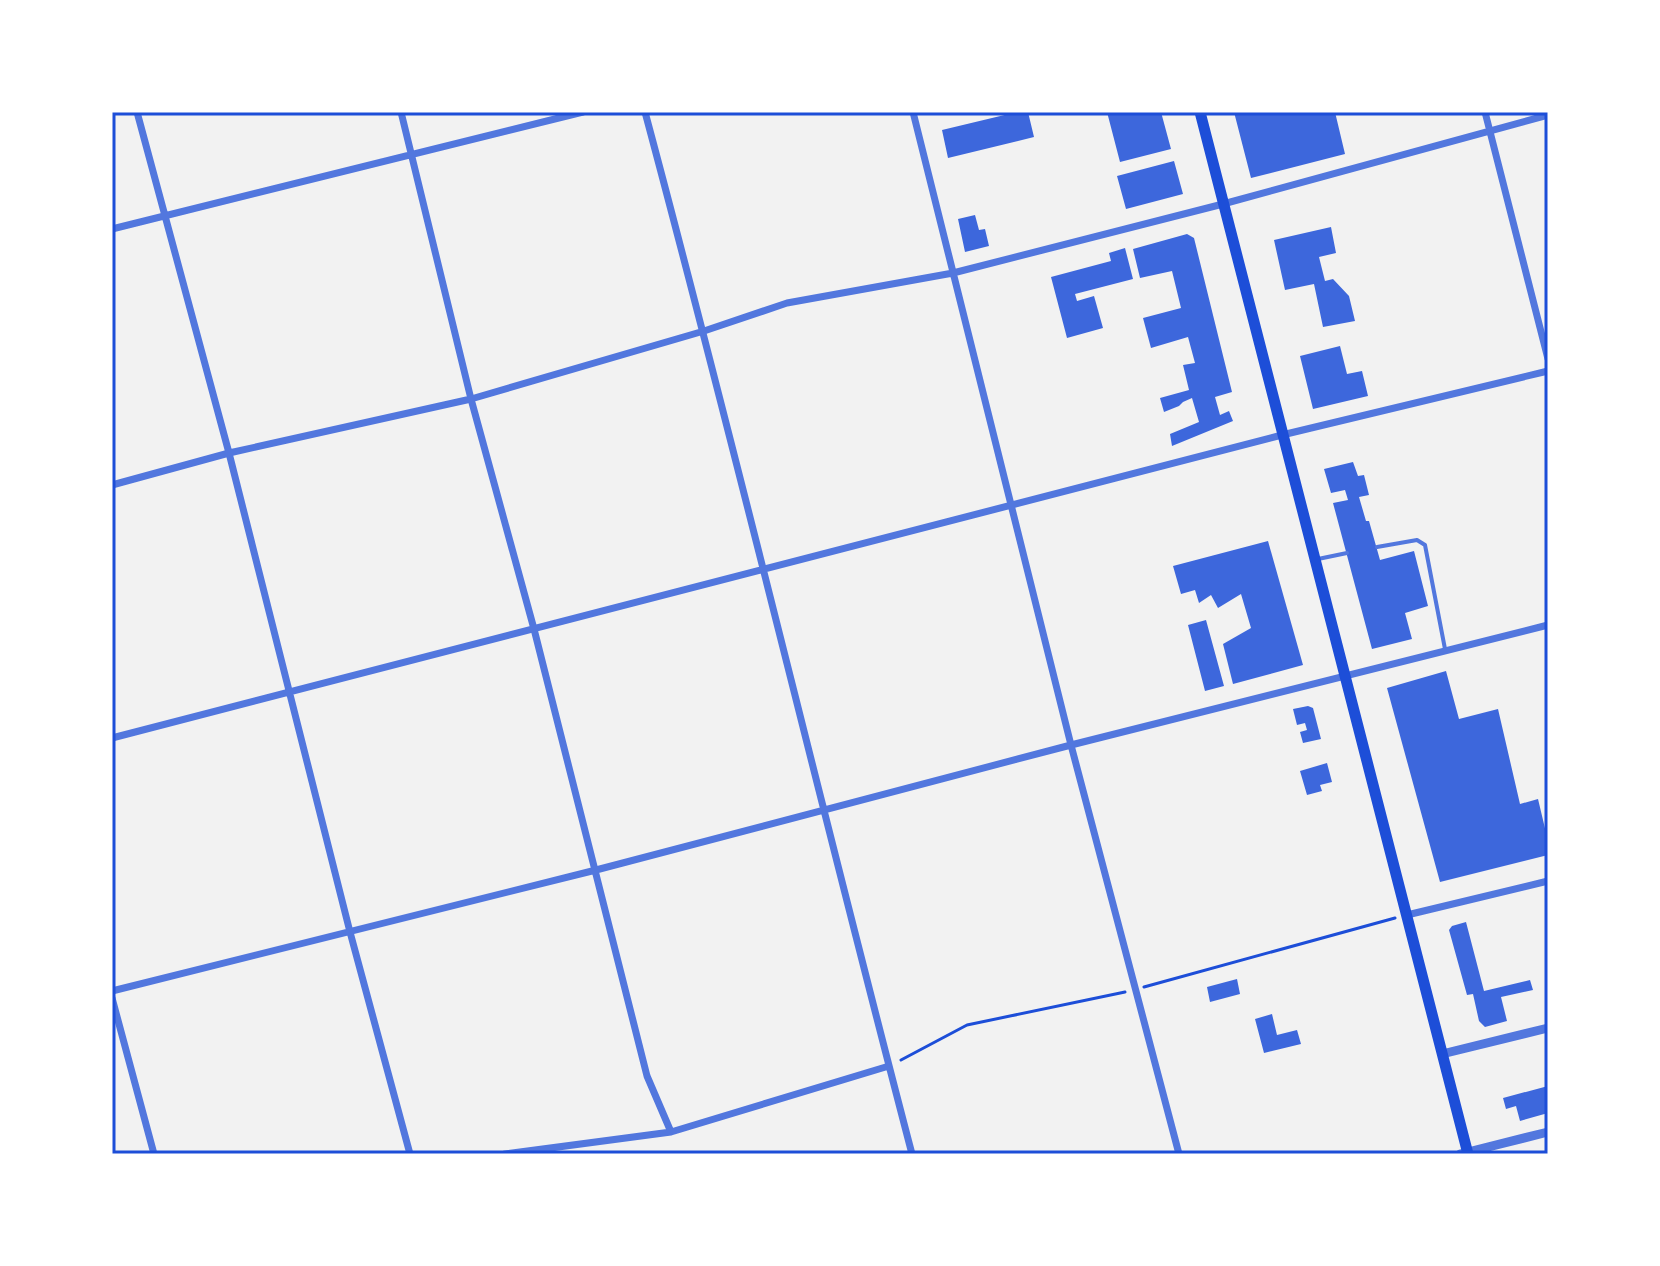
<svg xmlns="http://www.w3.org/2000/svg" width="1660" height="1266" font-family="Jost,sans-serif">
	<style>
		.building { fill: #3d67dc }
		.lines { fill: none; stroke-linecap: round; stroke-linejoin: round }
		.path { stroke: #1d4ed8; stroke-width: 3 }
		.service { stroke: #5277de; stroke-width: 4 }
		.minor { stroke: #5277de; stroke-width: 7 }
		.tertiary { stroke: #5277de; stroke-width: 9 }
		.secondary { stroke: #1d4ed8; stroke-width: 11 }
		.neatline { fill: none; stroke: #1d4ed8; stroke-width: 3 }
	</style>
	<rect width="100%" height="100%" fill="#f2f2f2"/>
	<path class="building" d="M1017 112H1028L1034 137 948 158 942 130Z
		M1107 112H1161L1171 149 1120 162Z
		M1234 112H1335L1345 154 1251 178Z
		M1174 161 1183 194 1126 209 1117 176Z
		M975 215 979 230 985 229 989 246 965 252 958 219Z
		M1331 227 1336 253 1319 257 1325 281 1333 279 1349 296 1355 321 1323 327 1314 284 1285 290 1274 240Z
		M1187 234 1194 238 1232 392 1215 397 1220 415 1229 411 1233 421 1172 446 1170 434 1199 422 1192 398 1183 402 1179 406 1164 412 1160 398 1189 390 1183 365 1195 363 1188 337 1151 348 1143 318 1181 308 1172 271 1140 278 1133 249Z
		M1125 248 1133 279 1075 294 1077 301 1094 296 1103 328 1067 338 1051 277 1111 261 1109 253Z
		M1340 346 1347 374 1362 371 1368 396 1313 409 1300 356Z
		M1353 462 1358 476 1364 475 1369 495 1359 497 1366 521H1369L1380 560 1414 551 1428 606 1405 613 1412 639 1372 649 1333 503 1348 500 1345 490 1331 493 1324 469Z
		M1268 541 1303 665 1233 684 1223 644 1251 628 1241 594 1218 608 1211 595 1199 603 1195 590 1181 594 1173 566Z
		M1206 620 1224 686 1205 691 1188 625Z
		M1446 671 1459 719 1498 709 1520 804 1538 799 1548 841V855L1440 882 1387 688Z
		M1308 706 1313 708 1321 739 1303 743 1300 732 1307 730 1305 723 1297 725 1293 709Z
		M1327 763 1332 782 1320 785 1322 791 1307 795 1300 771Z
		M1466 922 1484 991 1530 980 1533 990 1501 997 1507 1021 1485 1027 1479 1021 1473 994 1467 995 1449 930 1452 926Z
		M1237 979 1240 994 1210 1002 1207 987Z
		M1272 1014 1277 1035 1297 1030 1301 1044 1264 1053 1255 1019Z
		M1548 1086V1113L1520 1121 1516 1106 1506 1109 1503 1098Z"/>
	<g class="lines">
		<path class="path" d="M1144 987 1395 918
			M901 1060 967 1025 1125 992"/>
		<path class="service" d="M1377 547 1417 540 1425 545 1445 649
			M1318 559 1347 553"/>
		<path class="minor" d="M137 112 229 453 350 932 410 1154
			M401 112 471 399 534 629 647 1076 671 1132
			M645 112C738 458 821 807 912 1154
			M913 112 1071 745 1179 1154
			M1485 112 1548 359
			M112 229 583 112
			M112 485 229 453 471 399 704 331 787 303 953 273 1223 204 1548 115
			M112 738 1282 435 1548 371
			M1407 915 1548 881
			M112 991 596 870 1071 745 1548 625
			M112 998 154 1154
			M505 1154 671 1132 889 1066"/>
		<path class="tertiary" d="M1442 1054 1548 1028
			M1460 1154 1548 1132"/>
		<path class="secondary" d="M1200 112 1468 1154"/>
	</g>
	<rect width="1660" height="1266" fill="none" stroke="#ffffff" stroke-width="228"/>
	<rect x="114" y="114" width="1432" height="1038" class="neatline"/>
</svg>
